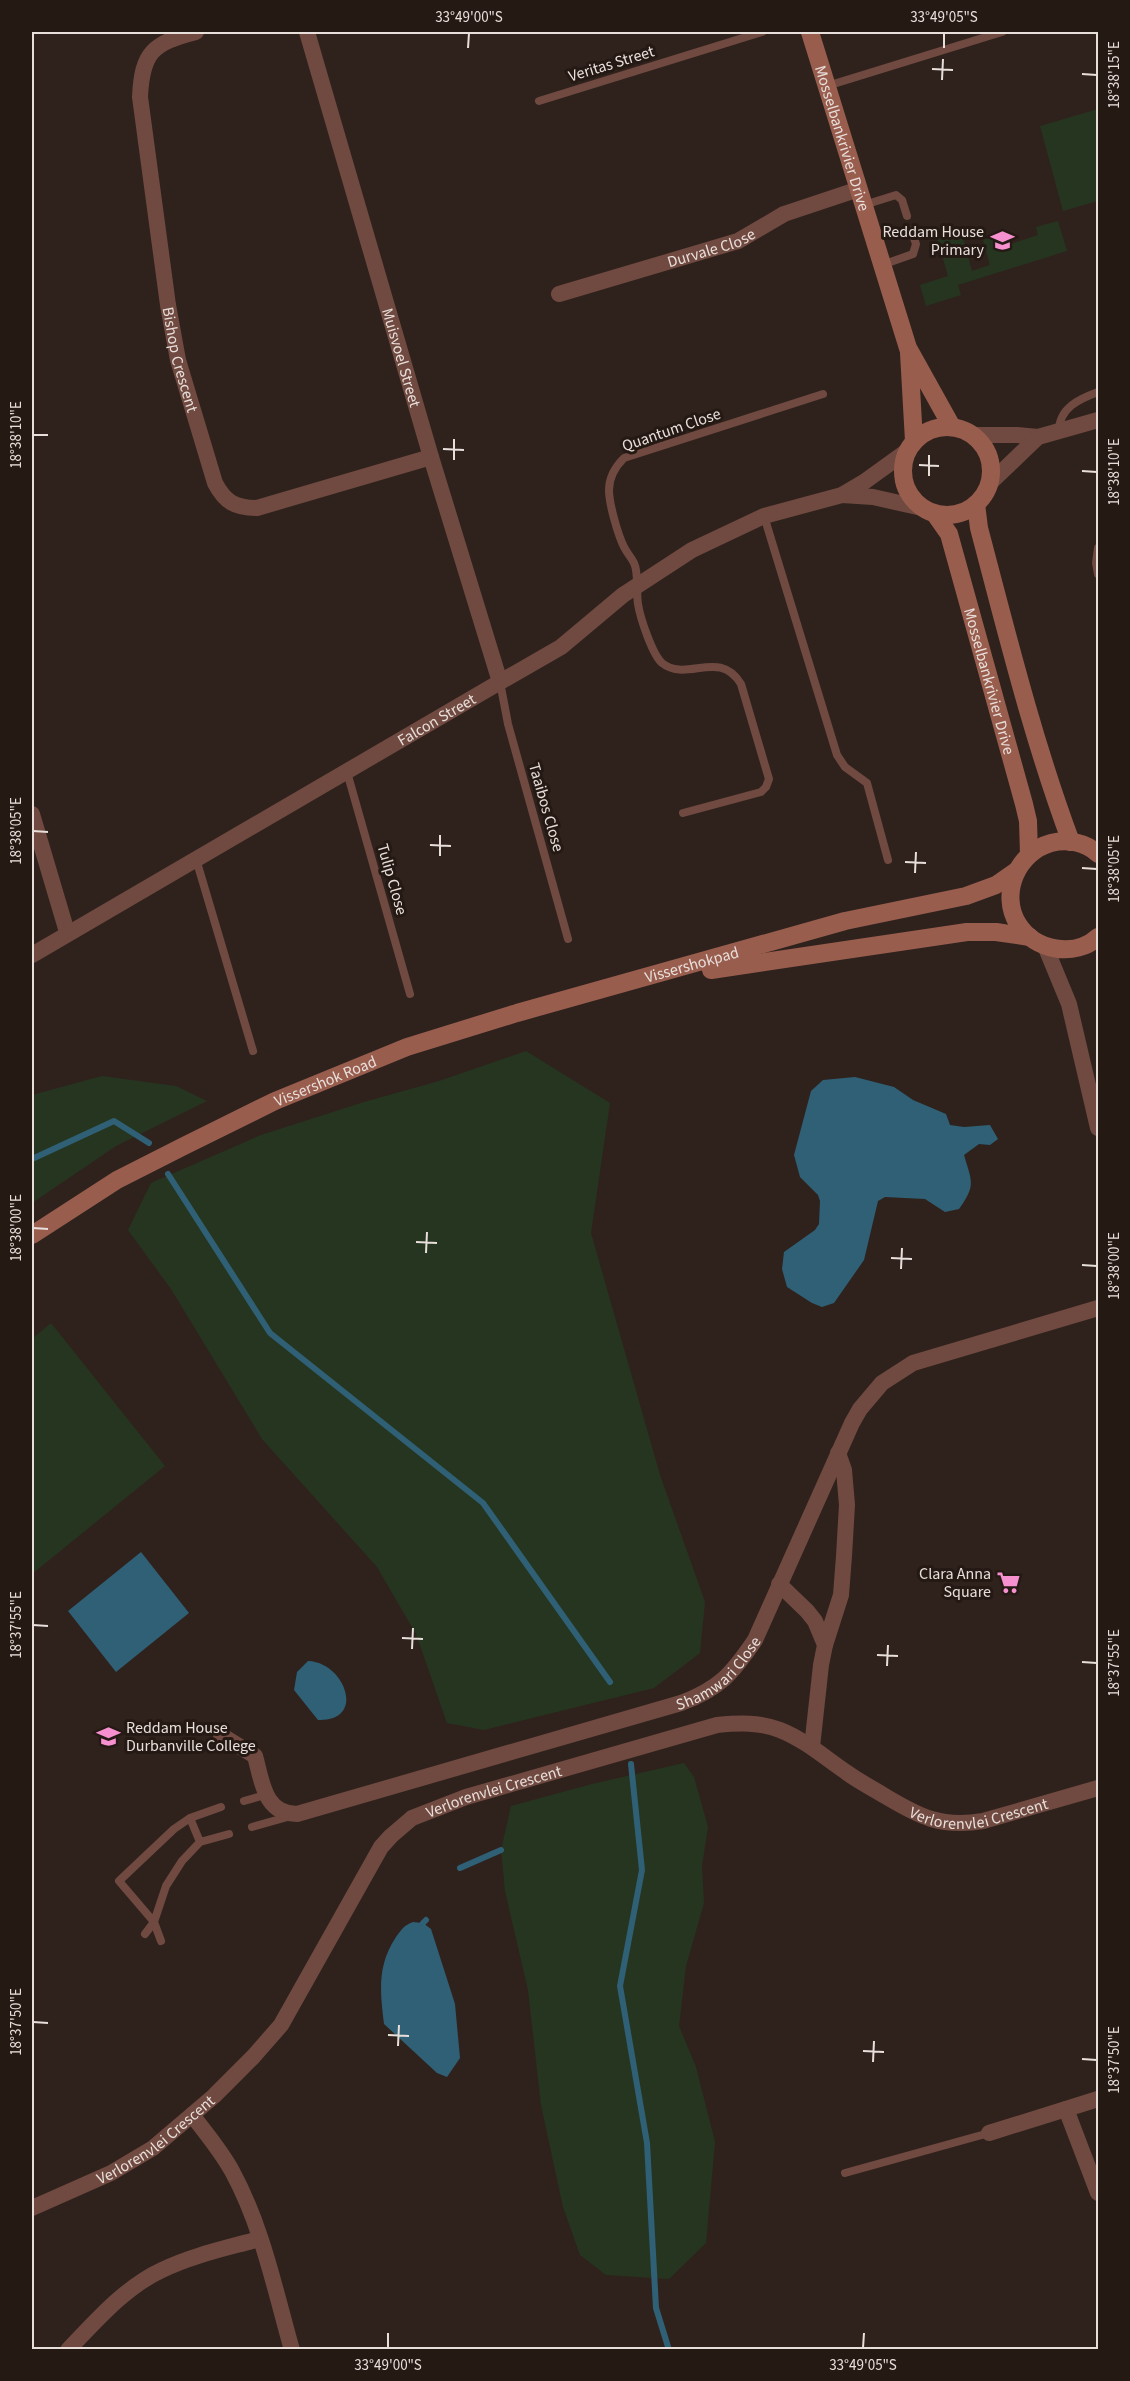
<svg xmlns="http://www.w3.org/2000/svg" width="1130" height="2381" font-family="'Source Sans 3',sans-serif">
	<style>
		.green { fill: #263520 }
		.water { fill: #2f6076 }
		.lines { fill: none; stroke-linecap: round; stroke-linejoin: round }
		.stream { stroke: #2f6076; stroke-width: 6 }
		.lane { stroke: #704a40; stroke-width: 8 }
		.street { stroke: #704a40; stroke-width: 16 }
		.secondary { stroke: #995d4e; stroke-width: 18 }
		.ticks { fill: none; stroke: #e8dfdb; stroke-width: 2 }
		.labels { text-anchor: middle; stroke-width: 6; stroke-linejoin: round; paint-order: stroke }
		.street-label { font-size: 16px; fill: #e8dfdb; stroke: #251914 }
		.poi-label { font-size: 16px; fill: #e8dfdb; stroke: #251914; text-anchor: end }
		.neatline { fill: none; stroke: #e8dfdb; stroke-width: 2 }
		.ticks-label { font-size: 15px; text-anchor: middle; fill: #e8dfdb }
	</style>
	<rect width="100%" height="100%" fill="#2f221d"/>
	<path class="green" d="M1098 109V201L1063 211 1040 126Z
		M1058 221 1067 251 958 285 961 295 926 306 920 285 948 276 936 235 960 227 972 271 990 265 983 240 1007 233 1011 244 1038 235 1036 227Z
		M526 1051 610 1103 591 1233 660 1475 705 1602 700 1653 654 1688 484 1730 447 1723 416 1634 377 1567 262 1439 171 1289 128 1230 151 1183 261 1135 364 1102 439 1081Z
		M102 1076 176 1086 207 1101 116 1146 32 1203V1095Z
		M51 1323 165 1466 32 1574V1339Z
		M684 1763 694 1777 708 1827 702 1866 704 1903 686 1966 679 2026 696 2067 715 2142 706 2243 669 2279 606 2275 580 2255 563 2207 541 2105 528 1990 505 1891 501 1850 511 1806 592 1784Z"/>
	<path class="water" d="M855 1077 894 1087 913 1100 946 1114 950 1125 964 1127 990 1125 998 1139 990 1145 979 1144 964 1155C972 1182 976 1185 959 1209L945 1212 925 1199 885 1197 878 1201 864 1260 834 1303 822 1307 812 1303 787 1287 782 1269 784 1252 815 1230 819 1224 820 1201 818 1195 800 1177 794 1155 811 1091 823 1080Z
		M141 1552 189 1613 116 1672 68 1611Z
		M308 1661C345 1662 367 1722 318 1720L294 1690 297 1672Z
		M413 1922 423 1923 431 1929 455 2004 460 2058 447 2077 437 2073 384 2024C380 1991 377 1966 396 1937 401 1930 404 1925 413 1922Z"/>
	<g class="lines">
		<path class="stream" d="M32 1159 114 1121 149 1143
			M168 1174 270 1333 483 1503 610 1682
			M631 1764 642 1870 620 1986 647 2143 656 2308 669 2350
			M460 1868 501 1850
			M423 1923 426 1920"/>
		<path class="lane" d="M827 86 1002 32
			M539 101 762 32
			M864 205 896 195 902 200 907 216
			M882 265 913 254 916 244 911 230
			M1059 431C1059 408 1079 399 1098 392
			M764 516 837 755 845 767 867 783 888 860
			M1098 548 1096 563 1098 574
			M500 682 508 724 568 939
			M347 772 410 994
			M683 813 761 792 766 787 769 779 741 684C719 648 687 683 662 663 652 654 640 617 638 604 636 592 639 573 634 563 631 557 627 553 624 547 618 535 609 504 609 490 609 477 615 467 624 458L823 394
			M196 859 253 1051
			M244 1801 265 1795
			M190 1818 200 1842
			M252 1827 291 1816
			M145 1934 154 1922 166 1886 182 1861 200 1842 229 1834
			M161 1941 154 1922 119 1881 174 1829 190 1818 221 1807
			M845 2173 989 2133"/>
		<g class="street">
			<path id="s1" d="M196 32C153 43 142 52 140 97L168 305 178 360 215 483C225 502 235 508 257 508L431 457"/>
			<path id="s2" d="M307 32 431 457 500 682"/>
			<path id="s3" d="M559 294 738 241 784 214 859 189"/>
			<path d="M973 435H1017L1038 437 1098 420"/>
			<path d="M990 483 1038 437"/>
			<path d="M842 495 873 497 922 508"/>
			<path d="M32 814 67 932"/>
			<path d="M1045 946 1069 1004 1098 1128"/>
			<path id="s4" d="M32 955 500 682 561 647 623 595 692 550 764 516 842 495 864 482 907 451"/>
			<path d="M779 1584 807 1611 815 1621 825 1645 821 1665 812 1747"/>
			<path d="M825 1645 841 1595 844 1556 847 1505 844 1470 838 1453"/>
			<path id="s5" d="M221 1735 255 1756C262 1781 264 1814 297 1814L681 1703C719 1689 732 1674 755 1640L852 1423 860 1409 882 1383 913 1363 1098 1308"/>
			<path d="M1066 2109 1098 2193"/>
			<path d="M192 2115C206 2133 221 2151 232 2171 262 2226 275 2290 292 2350"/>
			<path d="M989 2133 1098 2099"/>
			<path id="s6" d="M32 2208 111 2173 153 2148 214 2096 253 2057 281 2025 381 1847 391 1836 412 1818 466 1797 717 1725C739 1723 760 1722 780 1730 805 1740 824 1757 846 1772 858 1781 872 1788 885 1796 920 1817 941 1828 983 1821L1098 1788"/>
			<path d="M68 2350C96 2321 125 2287 162 2270 193 2255 227 2248 259 2239"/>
		</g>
		<g class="secondary">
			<path id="s7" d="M810 32 908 348 952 427"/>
			<path d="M909 353 914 441"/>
			<circle cx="947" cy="471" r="44"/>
			<path d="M976 504 979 528C1007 634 1033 740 1071 842"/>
			<path id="s8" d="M935 514 949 534 1024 804 1028 821 1029 854"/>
			<path d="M1098 854C1086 842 1067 839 1051 843 1018 852 999 893 1018 924 1035 951 1075 958 1098 937"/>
			<path d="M711 970 967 932H996L1030 937"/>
			<path id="s9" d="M32 1235 117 1180 184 1146 275 1101 407 1047 517 1013 845 921 966 896 996 885 1016 871"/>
		</g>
	</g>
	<path class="ticks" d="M468 48 469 33M944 48V33M932 69 953 70M1082 74 1097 75M942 80 943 59M33 435H48M443 449 464 450M454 460V439M919 465 939 466M1082 471 1097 472M929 476V455M33 831 48 832M430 845 451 846M440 856V835M905 862 926 863M1082 868 1097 869M915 873 916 852M33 1228 48 1229M416 1242 437 1243M426 1253 427 1232M891 1258 912 1259M1082 1265 1097 1266M901 1269 902 1248M33 1625 48 1626M402 1638 423 1639M412 1649 413 1628M877 1655 898 1656M1082 1662 1097 1663M887 1666 888 1645M33 2022 48 2023M388 2035 409 2036M398 2046 399 2025M863 2051 884 2052M1082 2059 1097 2060M873 2062 874 2041M388 2348V2333M863 2348 864 2333"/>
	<defs>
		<symbol id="school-bare" viewBox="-9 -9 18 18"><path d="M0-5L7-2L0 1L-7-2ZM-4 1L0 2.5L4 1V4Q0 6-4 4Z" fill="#f790ce" stroke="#251914" stroke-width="2.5" paint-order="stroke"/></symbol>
		<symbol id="supermarket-bare" viewBox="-9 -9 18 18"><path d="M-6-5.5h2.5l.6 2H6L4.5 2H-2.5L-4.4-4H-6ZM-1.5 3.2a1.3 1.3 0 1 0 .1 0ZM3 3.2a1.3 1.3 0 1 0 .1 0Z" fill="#f790ce" stroke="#251914" stroke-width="2.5" paint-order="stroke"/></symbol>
	</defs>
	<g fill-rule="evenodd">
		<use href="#school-bare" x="986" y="224" width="33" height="33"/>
		<use href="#supermarket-bare" x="992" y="1566" width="33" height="33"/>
		<use href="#school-bare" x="92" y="1720" width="33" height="33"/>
	</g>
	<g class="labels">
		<g class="street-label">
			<text transform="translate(611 63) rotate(-17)" y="6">Veritas Street</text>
			<text dy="6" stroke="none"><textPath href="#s7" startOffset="111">Mosselbankrivier Drive</textPath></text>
			<text dy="6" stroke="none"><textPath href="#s3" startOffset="159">Durvale Close</textPath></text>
			<text dy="6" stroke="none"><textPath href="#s2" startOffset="339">Muisvoel Street</textPath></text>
			<text dy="6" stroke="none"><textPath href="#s1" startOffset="362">Bishop Crescent</textPath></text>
			<text transform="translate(671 429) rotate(-19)" y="6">Quantum Close</text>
			<text dy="6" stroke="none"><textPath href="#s8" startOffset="177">Mosselbankrivier Drive</textPath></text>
			<text dy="6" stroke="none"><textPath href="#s4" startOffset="468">Falcon Street</textPath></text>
			<text transform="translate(547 807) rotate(74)" y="6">Taaibos Close</text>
			<text transform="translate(393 879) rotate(74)" y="6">Tulip Close</text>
			<text dy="6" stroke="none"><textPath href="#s9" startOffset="717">Vissershokpad</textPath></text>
			<text dy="6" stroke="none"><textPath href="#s9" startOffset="332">Vissershok Road</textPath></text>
			<text dy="6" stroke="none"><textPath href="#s5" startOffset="567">Shamwari Close</textPath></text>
			<text dy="6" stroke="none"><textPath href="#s6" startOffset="646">Verlorenvlei Crescent</textPath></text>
			<text dy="6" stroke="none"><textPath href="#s6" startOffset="1167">Verlorenvlei Crescent</textPath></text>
			<text dy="6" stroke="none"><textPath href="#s6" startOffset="142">Verlorenvlei Crescent</textPath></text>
		</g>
		<g class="poi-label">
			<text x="984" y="237">Reddam House<tspan x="984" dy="18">Primary</tspan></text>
			<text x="991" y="1579">Clara Anna<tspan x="991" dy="18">Square</tspan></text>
			<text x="126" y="1733" text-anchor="start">Reddam House<tspan x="126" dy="18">Durbanville College</tspan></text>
		</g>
	</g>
	<rect width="1130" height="2381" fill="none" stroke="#251914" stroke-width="66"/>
	<rect x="33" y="33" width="1064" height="2315" class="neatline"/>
	<g class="ticks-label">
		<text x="469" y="22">33°49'00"S</text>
		<text x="944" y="22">33°49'05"S</text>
		<text transform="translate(1114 75) rotate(-90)" y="5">18°38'15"E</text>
		<text transform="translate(16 435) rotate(-90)" y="5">18°38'10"E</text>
		<text transform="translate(1114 472) rotate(-90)" y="5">18°38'10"E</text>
		<text transform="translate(16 831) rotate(-90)" y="5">18°38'05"E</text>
		<text transform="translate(1114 869) rotate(-90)" y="5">18°38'05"E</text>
		<text transform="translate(16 1228) rotate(-90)" y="5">18°38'00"E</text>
		<text transform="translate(1114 1266) rotate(-90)" y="5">18°38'00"E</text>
		<text transform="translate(16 1625) rotate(-90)" y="5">18°37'55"E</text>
		<text transform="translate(1114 1663) rotate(-90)" y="5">18°37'55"E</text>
		<text transform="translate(16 2022) rotate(-90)" y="5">18°37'50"E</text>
		<text transform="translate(1114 2060) rotate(-90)" y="5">18°37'50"E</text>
		<text x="388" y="2370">33°49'00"S</text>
		<text x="863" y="2370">33°49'05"S</text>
	</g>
</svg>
